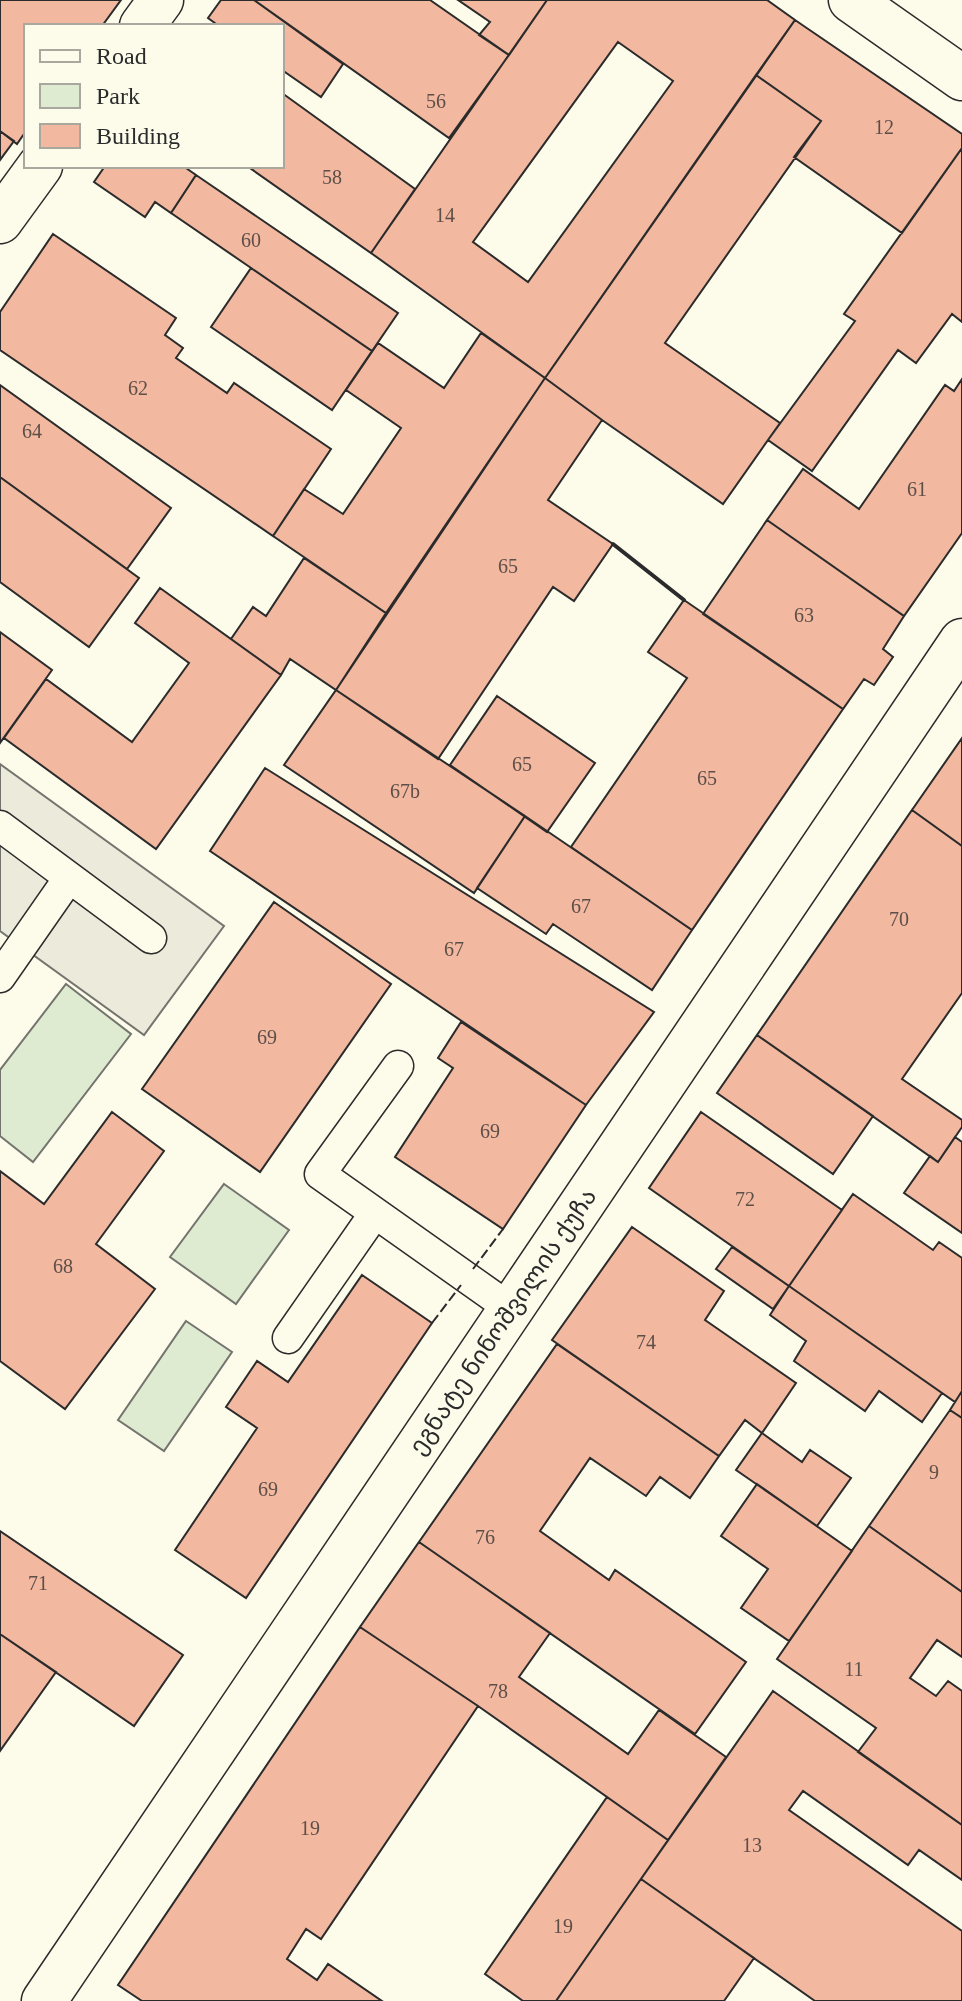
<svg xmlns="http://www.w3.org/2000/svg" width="962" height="2001" font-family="'Times New Roman','Noto Sans Georgian',serif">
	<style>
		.green { fill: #deebd1; stroke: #74746e; stroke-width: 2 }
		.parking { fill: #eceadb; stroke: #74746e; stroke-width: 2 }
		.building { fill: #f2b8a0; stroke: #2b2b2b; stroke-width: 2; fill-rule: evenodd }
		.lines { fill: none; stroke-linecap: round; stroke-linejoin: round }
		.service-casing { stroke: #2b2b2b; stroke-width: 33 }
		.minor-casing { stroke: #2b2b2b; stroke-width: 47 }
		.service { stroke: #fdfbea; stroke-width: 30 }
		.minor { stroke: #fdfbea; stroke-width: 44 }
		.fence { stroke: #2b2b2b; stroke-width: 2; stroke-dasharray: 10 4; stroke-linecap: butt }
		.wall { stroke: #2b2b2b; stroke-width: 4 }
		.labels { text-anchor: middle; stroke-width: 6; stroke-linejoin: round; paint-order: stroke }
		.number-label { font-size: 20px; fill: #5d4e48 }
		.street-label { font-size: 24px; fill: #2b2b2b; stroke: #fdfbea }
	</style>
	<rect width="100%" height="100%" fill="#fdfbea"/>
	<path class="green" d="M66 984 131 1034 33 1162 0 1136V1070Z
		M224 1184 289 1230 236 1304 170 1257Z
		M186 1321 232 1352 164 1451 118 1420Z"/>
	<path class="parking" d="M0 764 224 926 144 1035 0 931Z"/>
	<path class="building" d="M0 0H121L102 26H26V131L17 144 0 131Z
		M221 0H254L343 64 321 97 282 70V26H219L208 18Z
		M254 0H430L509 55 449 138Z
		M458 0H547L509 55 479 35 490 22Z
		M547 0H767L795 20 545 378 371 253ZM618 42 673 81 528 282 473 242Z
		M795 20 962 134V148L902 233 794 157 821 121 756 75Z
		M756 75 821 121 665 343 780 423 723 504 602 420 545 378Z
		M282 93 415 189 371 253 247 166H282Z
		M0 131 14 141 0 160Z
		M962 148V322L952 314 916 363 898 350 812 471 768 440 855 321 844 314Z
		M105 166H183L196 175 171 213 155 202 145 217 94 182Z
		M196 175 398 313 372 351 171 213Z
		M53 234 176 318 165 335 183 348 176 358 227 393 234 383 331 449 273 536 0 350V312Z
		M251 268 372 351 332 410 211 327Z
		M481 333 545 378 386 613 273 536 304 489 343 514 401 428 346 390 378 343 444 388Z
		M545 378 602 420 548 500 613 544 574 601 553 587 438 759 336 690Z
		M962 379V533L904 616 767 520 803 469 859 509 945 385 954 391Z
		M0 385 171 508 127 569 0 477Z
		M0 477 139 578 89 647 0 582Z
		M767 520 904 616 883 649 893 657 874 685 864 679 843 709 703 614Z
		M304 558 386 613 336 690 290 659 281 675 231 639 253 607 266 616Z
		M160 588 281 675 156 849 4 738 46 679 132 742 189 663 135 623Z
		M684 600 843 709 692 930 571 847 687 678 648 652Z
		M0 632 52 670 0 743Z
		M336 690 525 816 474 893 284 765Z
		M497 696 595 763 547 832 450 765Z
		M962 738V846L912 810Z
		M265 768 654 1012 586 1105 210 851Z
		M912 810 962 846V993L902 1079 962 1120V1127L938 1162 757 1035Z
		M525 816 692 930 652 990 553 924 546 934 477 888Z
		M274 902 391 984 260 1172 142 1089Z
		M461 1022 586 1105 503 1229 395 1157 453 1068 438 1058Z
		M757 1035 873 1116 833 1174 717 1093Z
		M112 1112 164 1151 96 1244 155 1289 65 1409 0 1361V1171L44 1204Z
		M701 1112 842 1210 789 1286 649 1188Z
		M955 1137 962 1142V1233L904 1193 930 1156 938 1162Z
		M853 1194 933 1250 939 1242 962 1258V1391L955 1402 789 1286Z
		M632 1227 724 1291 705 1320 796 1383 762 1433 745 1420 719 1456 552 1340Z
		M732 1247 789 1286 773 1309 716 1269Z
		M362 1275 432 1323 246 1598 175 1550 257 1428 226 1407 257 1361 288 1382Z
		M789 1286 942 1393 922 1422 879 1391 865 1411 794 1361 806 1341 770 1315Z
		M557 1344 719 1456 690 1498 660 1477 646 1496 590 1458 540 1531 609 1580 615 1570 746 1662 695 1734 419 1542Z
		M962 1391V1418L950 1410Z
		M950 1410 962 1418V1592L869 1526Z
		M762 1433 802 1462 810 1450 851 1478 817 1526 736 1470Z
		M757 1484 852 1551 789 1641 741 1608 768 1569 721 1536Z
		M869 1526 962 1592V1657L937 1640 910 1678 936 1696 948 1681 962 1691V1825L858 1752 876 1728 777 1659Z
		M0 1531 183 1655 134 1726 0 1634Z
		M419 1542 550 1633 519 1677 628 1754 659 1710 726 1757 668 1840 478 1706 360 1627Z
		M360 1627 478 1706 321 1939 306 1929 287 1959 317 1980 328 1964 382 2001H142L118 1985Z
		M0 1634 56 1672 0 1751Z
		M773 1691 962 1825V1880L919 1850 908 1865 803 1791 789 1810 962 1931V2001H815L641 1879Z
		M607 1797 668 1840 556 2001H523L485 1974Z
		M641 1879 754 1958 724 2001H556Z"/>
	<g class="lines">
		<defs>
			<path id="service" d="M0 826 151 938
				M0 977 69 878
				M398 1066 320 1174 511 1309
				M288 1338 375 1213"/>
			<g id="minor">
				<path d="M851 0 962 78"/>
				<path d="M142 26 161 0"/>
				<path d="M0 221 40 166"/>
				<path id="s1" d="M44 2001 962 641"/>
			</g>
		</defs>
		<use href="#service" class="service-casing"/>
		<use href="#minor" class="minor-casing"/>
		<use href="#service" class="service"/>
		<use href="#minor" class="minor"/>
		<path class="fence" d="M473 1269 503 1229
			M432 1323 461 1285"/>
		<path class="wall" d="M613 544 684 600"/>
	</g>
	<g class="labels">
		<g class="number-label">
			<text x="436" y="108">56</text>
			<text x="884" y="134">12</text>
			<text x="332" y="184">58</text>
			<text x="445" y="222">14</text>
			<text x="251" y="247">60</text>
			<text x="138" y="395">62</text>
			<text x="32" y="438">64</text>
			<text x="917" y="496">61</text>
			<text x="508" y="573">65</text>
			<text x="804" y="622">63</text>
			<text x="522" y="771">65</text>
			<text x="707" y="785">65</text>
			<text x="405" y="798">67b</text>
			<text x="581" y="913">67</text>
			<text x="899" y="926">70</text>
			<text x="454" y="956">67</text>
			<text x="267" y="1044">69</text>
			<text x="490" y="1138">69</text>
			<text x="745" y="1206">72</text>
			<text x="63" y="1273">68</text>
			<text x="646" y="1349">74</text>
			<text x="934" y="1479">9</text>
			<text x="268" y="1496">69</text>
			<text x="485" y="1544">76</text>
			<text x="38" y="1590">71</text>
			<text x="854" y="1676">11</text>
			<text x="498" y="1698">78</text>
			<text x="310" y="1835">19</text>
			<text x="752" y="1852">13</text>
			<text x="563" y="1933">19</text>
		</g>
		<g class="street-label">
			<text dy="8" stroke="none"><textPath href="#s1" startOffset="820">ეგნატე ნინოშვილის ქუჩა</textPath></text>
		</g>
	</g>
	<rect x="24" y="24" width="260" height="144" fill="#fdfbea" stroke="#a9a89e" stroke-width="2"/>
	<rect x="40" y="50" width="40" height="12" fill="#fdfbea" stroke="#a9a89e" stroke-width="2"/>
	<text x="96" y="64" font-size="24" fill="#2b2b2b">Road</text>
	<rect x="40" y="84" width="40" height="24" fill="#deebd1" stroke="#a9a89e" stroke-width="2"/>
	<text x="96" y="104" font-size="24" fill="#2b2b2b">Park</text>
	<rect x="40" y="124" width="40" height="24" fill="#f2b8a0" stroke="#a9a89e" stroke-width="2"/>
	<text x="96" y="144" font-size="24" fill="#2b2b2b">Building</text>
</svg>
